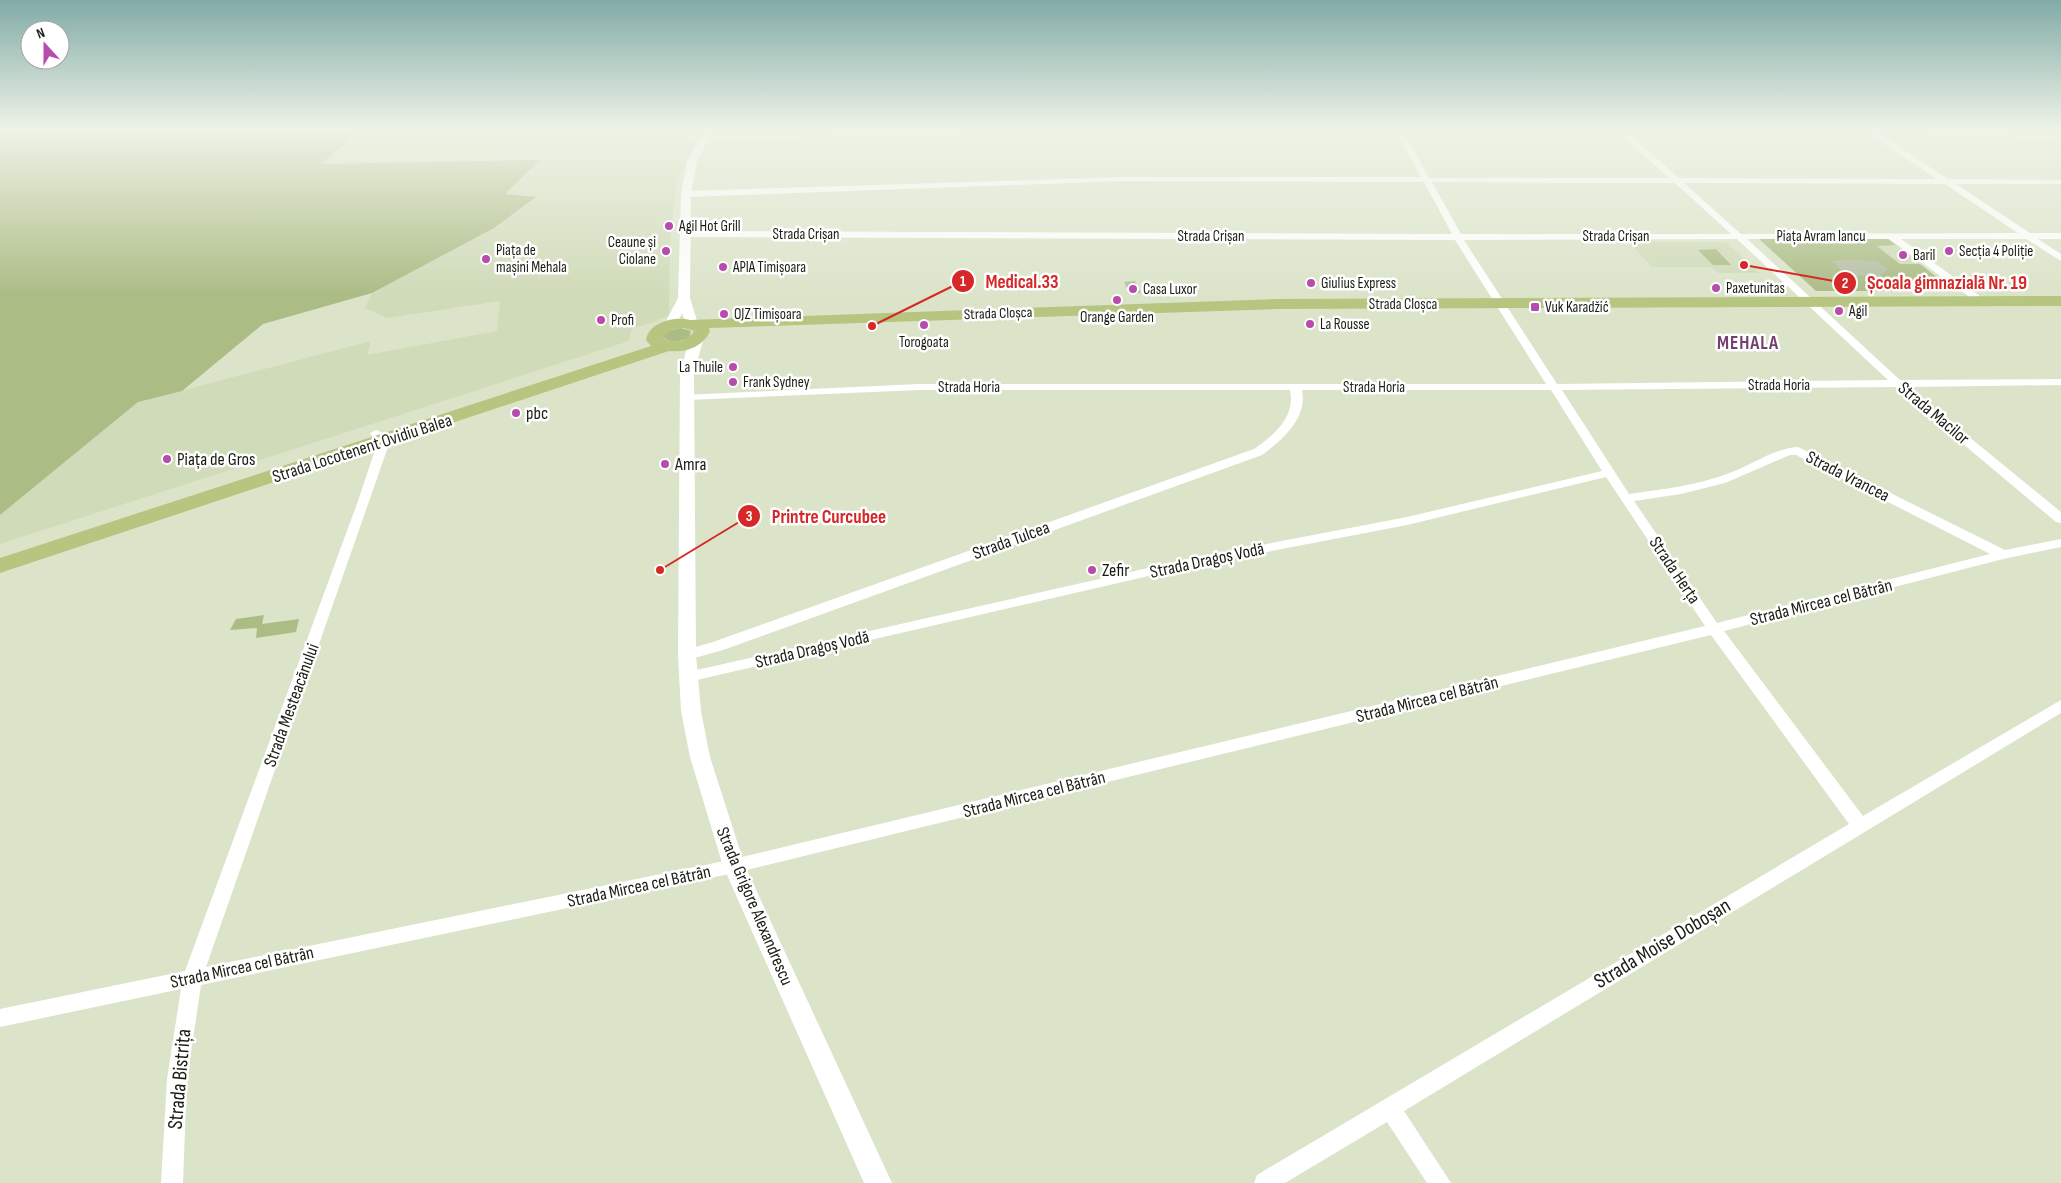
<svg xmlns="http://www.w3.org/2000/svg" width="2061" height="1183" font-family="'Sofia Sans Condensed',sans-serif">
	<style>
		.built { fill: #d0dbb9 }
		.green { fill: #acbc85 }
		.building { fill: #b7bfa5 }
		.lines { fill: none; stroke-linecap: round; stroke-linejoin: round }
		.minor { fill: #fff; fill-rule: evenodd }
		.tertiary { fill: #fff; fill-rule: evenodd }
		.primary { fill: #b6c57f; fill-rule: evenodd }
		.poi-dot { fill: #b74cad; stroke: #fff; stroke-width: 2 }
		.labels { text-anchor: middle; stroke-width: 5; stroke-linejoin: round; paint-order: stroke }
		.far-poi-label { font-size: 15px; fill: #1a1d13; stroke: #fff; text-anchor: start }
		.far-street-label { font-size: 15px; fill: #1a1d13; stroke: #fff }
		.poi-label { font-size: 18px; fill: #1a1d13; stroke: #fff; text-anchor: start }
		.street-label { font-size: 18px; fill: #1a1d13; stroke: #fff }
		.far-district-label { font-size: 19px; font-weight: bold; letter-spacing: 1px; fill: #743e6e; stroke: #fff }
		.near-street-label { font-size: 21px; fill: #1a1d13; stroke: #fff }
		.leader { fill: none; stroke: #d62828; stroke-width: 2 }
		.callout-dot { fill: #d62828; stroke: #fff; stroke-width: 2 }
		.mark-label { font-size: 15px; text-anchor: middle; font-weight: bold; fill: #fff }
		.callout-label { font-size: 19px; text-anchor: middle; font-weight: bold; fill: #d62828; stroke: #fff; stroke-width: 5; stroke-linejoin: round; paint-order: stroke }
	</style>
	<rect width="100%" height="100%" fill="#dbe4c9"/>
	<path class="built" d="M362 129H694L686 140H697L676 182 670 244 669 315 652 323 632 328 629 341 0 544V515L138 402 371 341 367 355 497 331 500 301 387 318 365 308 372 293 494 228 536 198 504 195 539 161 320 164Z
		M1629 242H1726L1759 273H1718L1711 267H1652Z
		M1876 245H1896L1920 264H1900Z"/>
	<path class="green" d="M0 129H362L321 164 540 160 505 194 536 197 494 228 372 293 263 324 182 391 138 402 0 515Z
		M1759 239H1888L1896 245 1877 246 1900 264H1920L1955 291H1816Z
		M1716 249 1731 265H1713L1698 250Z
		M681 328 691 331 689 338C680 341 671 344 663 337L668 331Z
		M264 615 262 624 299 619 296 632 256 638 257 628 230 630 236 619Z"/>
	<path class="building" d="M1853 260 1877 261 1888 269 1880 276H1848L1831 261Z
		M1135 281 1141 293 1130 294 1124 282Z"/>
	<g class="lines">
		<path class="minor" d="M1252 129H1507L1503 131 1404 132 1429 178H1669L1615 129H1623L1679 178 1937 179 1871 135 1667 131 1663 129 1872 130 2061 134V138L1882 135 1948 179 2061 180V184H1956L2030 233H2061V239H2038L2061 254V261L2026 239H1901L1984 299V303H1978L1889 239H1747L1900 380 2061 379V385L1908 387 2061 512V523L2056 522 1895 387 1562 390 1629 494C1662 489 1695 486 1727 474 1752 466 1771 449 1798 447L2005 550 2061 539V547L2003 559 1724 631 1863 816 2061 700V713L1404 1111 1451 1183H1427L1387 1122 1285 1183H1254L1257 1175 1849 824 1711 635 734 873 201 985 187 1079 183 1183H161L167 1079 181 989 0 1027V1009L185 971 358 501 376 447V442L370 433 376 430C383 431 388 440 388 447L206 967 734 859 1705 626 1606 477 1407 525 1188 567 688 682 683 681 681 677 683 673 688 672 1188 559 1407 517 1602 471 1551 390H1302C1308 418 1282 440 1262 455L723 650 687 660 682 659 680 655 682 651 713 642 1254 449C1273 436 1296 417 1290 390H919L687 400 681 397 683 395 919 384H1546L1455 240 684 237 680 234 684 231 1452 234 1424 182 1124 181 686 197 682 194 686 191 1124 177H1421L1396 132 707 138 703 136 707 134ZM1432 182 1675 183 1731 234H1461ZM1684 183 1945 184 2018 233 1741 234ZM1737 239 1888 380 1557 384 1464 240ZM1790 455H1796L1990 554 1717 623 1634 501 1681 494 1725 483Z"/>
		<path class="tertiary" d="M709 129H719L707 142 697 161 691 194 690 298 698 324 692 328 687 327 682 313 675 328 670 329 664 325 678 298 681 194 687 161 698 141Z
			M696 336 703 340 694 374 696 655 701 711 710 757 745 866 892 1183H864L723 866 690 757 681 711 678 655 680 374 689 340Z"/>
		<path class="primary" d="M2061 296V306L1276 309 709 328 710 331C703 347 686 353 669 351L0 573V558L651 346 646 340C649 322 675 316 690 320L1276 299ZM684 328 694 331C687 342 673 344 663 338L671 330Z"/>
	</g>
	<linearGradient id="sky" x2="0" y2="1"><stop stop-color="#81aba7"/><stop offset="0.44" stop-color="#eff3e7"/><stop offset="1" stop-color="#eff3e7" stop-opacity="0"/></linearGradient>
	<rect width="2061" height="295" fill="url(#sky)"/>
	<g class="poi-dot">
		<circle cx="669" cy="226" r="5"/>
		<circle cx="666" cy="251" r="5"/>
		<circle cx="1949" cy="251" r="5"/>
		<circle cx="1903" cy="255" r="5"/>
		<circle cx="486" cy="259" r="5"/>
		<circle cx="723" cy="267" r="5"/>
		<circle cx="1311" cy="283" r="5"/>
		<circle cx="1716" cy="288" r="5"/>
		<circle cx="1133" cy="289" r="5"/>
		<circle cx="1117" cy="300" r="5"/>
		<rect x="1530" y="302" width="10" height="10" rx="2.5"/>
		<circle cx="1839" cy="311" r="5"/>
		<circle cx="724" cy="314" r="5"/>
		<circle cx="601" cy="320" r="5"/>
		<circle cx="1310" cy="324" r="5"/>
		<circle cx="924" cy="325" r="5"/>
		<circle cx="733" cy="367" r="5"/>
		<circle cx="733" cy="382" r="5"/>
		<circle cx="516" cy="413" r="5"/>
		<circle cx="167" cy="459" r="5"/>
		<circle cx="665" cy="464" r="5"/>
		<circle cx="1092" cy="570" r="5"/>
	</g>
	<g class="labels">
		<g class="far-poi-label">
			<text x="679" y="231">Agil Hot Grill</text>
			<text x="656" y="247" text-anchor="end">Ceaune și<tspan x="656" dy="17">Ciolane</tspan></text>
			<text x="496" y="255">Piața de<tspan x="496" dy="17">mașini Mehala</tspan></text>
			<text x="1959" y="256">Secția 4 Poliție</text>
			<text x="1913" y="260">Baril</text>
			<text x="733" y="272">APIA Timișoara</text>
			<text x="1321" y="288">Giulius Express</text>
			<text x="1726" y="293">Paxetunitas</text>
			<text x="1143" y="294">Casa Luxor</text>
			<text x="1545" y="312">Vuk Karadžić</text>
			<text x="1849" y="316">Agil</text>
			<text x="734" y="319">OJZ Timișoara</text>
			<text x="1117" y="322" text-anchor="middle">Orange Garden</text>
			<text x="611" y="325">Profi</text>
			<text x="1320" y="329">La Rousse</text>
			<text x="924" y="347" text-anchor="middle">Torogoata</text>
			<text x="723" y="372" text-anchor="end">La Thuile</text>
			<text x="743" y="387">Frank Sydney</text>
		</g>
		<g class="far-street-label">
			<text x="806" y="239">Strada Crișan</text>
			<text x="1211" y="241">Strada Crișan</text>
			<text x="1616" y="241">Strada Crișan</text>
			<text x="1821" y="241">Piața Avram Iancu</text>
			<text x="1403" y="309">Strada Cloșca</text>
			<text transform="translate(998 313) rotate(-2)" y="5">Strada Cloșca</text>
			<text x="1779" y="390">Strada Horia</text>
			<text x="969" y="392">Strada Horia</text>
			<text x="1374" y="392">Strada Horia</text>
		</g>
		<g class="poi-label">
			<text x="526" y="419">pbc</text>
			<text x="177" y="465">Piața de Gros</text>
			<text x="675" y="470">Amra</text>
			<text x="1102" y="576">Zefir</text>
		</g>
		<g class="street-label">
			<text transform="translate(1934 413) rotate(40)" y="6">Strada Macilor</text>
			<text transform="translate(362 448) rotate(-18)" y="6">Strada Locotenent Ovidiu Balea</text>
			<text transform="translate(1848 476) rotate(27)" y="6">Strada Vrancea</text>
			<text transform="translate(1011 540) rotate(-20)" y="6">Strada Tulcea</text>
			<text transform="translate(1207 560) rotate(-12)" y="6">Strada Dragoș Vodă</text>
			<text transform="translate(1675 570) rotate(56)" y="6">Strada Herța</text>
			<text transform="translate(1821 602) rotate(-14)" y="6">Strada Mircea cel Bătrân</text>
			<text transform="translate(812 649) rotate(-13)" y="6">Strada Dragoș Vodă</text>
			<text transform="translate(1427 699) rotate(-14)" y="6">Strada Mircea cel Bătrân</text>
			<text transform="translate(291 705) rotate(-70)" y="6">Strada Mesteacănului</text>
			<text transform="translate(1034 794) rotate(-14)" y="6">Strada Mircea cel Bătrân</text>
			<text transform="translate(639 886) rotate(-12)" y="6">Strada Mircea cel Bătrân</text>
			<text transform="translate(755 906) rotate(67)" y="6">Strada Grigore Alexandrescu</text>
			<text transform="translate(242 967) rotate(-12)" y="6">Strada Mircea cel Bătrân</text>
		</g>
		<g class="far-district-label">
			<text x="1748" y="349">MEHALA</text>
		</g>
		<g class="near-street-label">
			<text transform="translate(1662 943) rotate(-31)" y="7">Strada Moise Doboșan</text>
			<text transform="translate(179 1079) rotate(-85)" y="7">Strada Bistrița</text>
		</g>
	</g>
	<path class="leader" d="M872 326L963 281M1744 265L1845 283M660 570L749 516"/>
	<g class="callout-dot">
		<circle cx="872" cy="326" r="5"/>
		<circle cx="1744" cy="265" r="5"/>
		<circle cx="660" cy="570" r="5"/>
		<circle cx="963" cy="281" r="12"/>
		<circle cx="1845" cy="283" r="12"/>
		<circle cx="749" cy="516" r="12"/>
	</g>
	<g class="mark-label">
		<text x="963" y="286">1</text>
		<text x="1845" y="288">2</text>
		<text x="749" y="521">3</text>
	</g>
	<g class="callout-label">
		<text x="1022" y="288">Medical.33</text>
		<text x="1947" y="289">Școala gimnazială Nr. 19</text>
		<text x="829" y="523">Printre Curcubee</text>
	</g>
	<g transform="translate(45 45) rotate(339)"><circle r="24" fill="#ffffff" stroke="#a3a5a1"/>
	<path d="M0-4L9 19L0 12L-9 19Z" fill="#b74cad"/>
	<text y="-8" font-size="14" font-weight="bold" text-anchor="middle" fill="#1a1d13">N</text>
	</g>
</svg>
